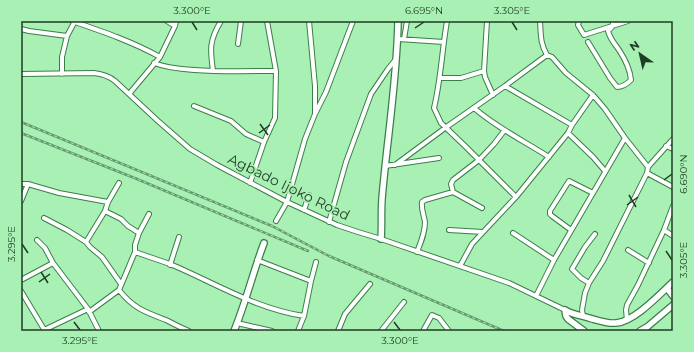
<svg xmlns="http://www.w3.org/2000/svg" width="694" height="352" font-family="Montserrat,sans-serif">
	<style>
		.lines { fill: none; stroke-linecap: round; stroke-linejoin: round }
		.street-casing { stroke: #3a7f49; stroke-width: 6 }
		.secondary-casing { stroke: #3a7f49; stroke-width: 8 }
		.street { stroke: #fff; stroke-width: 4 }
		.secondary { stroke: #fff; stroke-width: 5.5 }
		.rail-casing { stroke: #65986e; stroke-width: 2.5 }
		.rail { stroke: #a8f0b3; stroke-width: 1; stroke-dasharray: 3; stroke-linecap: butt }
		.ticks { fill: none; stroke: #1f3c25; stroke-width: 1.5 }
		.labels { text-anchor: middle; stroke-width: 3.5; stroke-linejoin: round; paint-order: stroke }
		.street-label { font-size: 14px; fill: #1f3c25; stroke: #a8f0b3 }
		.neatline { fill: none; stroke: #1f3c25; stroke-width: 1.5 }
		.ticks-label { font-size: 10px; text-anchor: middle; fill: #1f3c25 }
	</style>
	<rect width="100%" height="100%" fill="#a8f0b3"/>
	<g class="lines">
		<defs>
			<path id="street" d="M167 21 175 26
				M309 21 315 86V113
				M447 21C442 50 441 79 434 108L441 123 465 146 516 197
				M487 21 484 71 485 77 493 95
				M540 21C541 35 540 43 547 55L552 57 566 73 593 95 605 109 625 138 648 167
				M579 21 578 25 584 35 628 21
				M75 22C104 32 133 42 160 57
				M21 29 29 31 67 36
				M398 39 444 42
				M404 39 407 21
				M588 42 610 78 617 87C623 87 627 84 631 80 630 69 625 59 619 50 615 44 610 39 608 31L614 25 612 21
				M238 44 241 21
				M154 63C167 68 180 69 194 70 222 72 249 71 276 71
				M213 71C210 49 209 41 221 21
				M21 74 94 73C102 74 109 76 115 81L158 121 190 149 217 165 287 202 337 225 358 232 381 239 509 283 565 310
				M62 74V57L67 36 75 21
				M440 78H461L484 71
				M505 86 572 125
				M129 94 160 57 175 26 176 21
				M194 106 231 121 246 134 264 142
				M474 108C497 128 524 141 549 157
				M568 133 593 157 605 171
				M666 146 673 149
				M395 165 445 128 505 86 547 55
				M385 166 439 158
				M647 173 673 187
				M119 183 108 202 105 211 86 242 90 247 102 257 121 284
				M250 183 264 142 275 118 276 71 267 21
				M21 184H28L59 193 108 202
				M453 192 451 184 453 180 479 160 494 144 504 131
				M21 201 28 184
				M304 210 309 195
				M105 211 121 219 128 226 139 233
				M44 218 67 230 86 242
				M276 221 287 202 305 139 315 114 326 92 353 21
				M329 222 346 162 371 94 388 69 396 59
				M449 230 483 232
				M571 230 552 216 550 214V211L569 181 593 193
				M664 230 673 236
				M513 233 554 260
				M37 240 45 248 53 263 88 309 99 331
				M628 250 649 263
				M135 252C147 256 158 260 170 264 213 282 256 309 304 316
				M417 252C421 242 425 233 425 222 424 216 421 209 422 202L425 200 453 192 482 208
				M257 260 311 281
				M170 265 179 237
				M460 266 472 244 516 197 568 133 572 125 593 95
				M21 280 53 263
				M589 283 581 278 572 269 585 247 595 234
				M119 290C133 308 145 312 166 320 174 324 181 328 189 331
				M21 291 45 331
				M536 296 554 260 625 138
				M89 312 119 290 135 252V245L139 233 149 214
				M583 316 582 310 585 293 589 283 603 261 647 173 648 167 673 139
				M627 320 626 310 627 305 638 285 664 230 673 206
				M237 323 272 331
				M44 330 88 309
				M298 331 304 316 311 281 316 262
				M338 331 345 314 370 284
				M381 331 404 302
				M423 331 432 315 439 318 449 331"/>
			<path id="secondary" d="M381 239C382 226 381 212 382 199 387 139 397 81 398 21
				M667 288 673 296
				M565 310C573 315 580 315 589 318 597 320 607 324 616 323 634 322 660 294 673 282
				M565 310 566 316 568 319 584 331
				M234 331C246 302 253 272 264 243
				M640 331 647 327 673 305"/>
		</defs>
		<use href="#street" class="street-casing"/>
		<use href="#secondary" class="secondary-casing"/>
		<use href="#street" class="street"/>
		<use href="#secondary" class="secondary"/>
		<defs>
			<path id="rail" d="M21 122 272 226 329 256 504 331
				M21 133 137 179 308 251"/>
		</defs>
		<use href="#rail" class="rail-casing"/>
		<use href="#rail" class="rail"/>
	</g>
	<path class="ticks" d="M192 22 197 30M512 22 517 30M415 28 424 22M260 124 268 135M259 133 270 125M664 180 672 174M629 195 636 207M627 205 638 197M22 244 28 253M666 251 672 260M41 272 48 283M39 282 50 274M74 322 80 330M394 322 400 330"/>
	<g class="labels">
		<g class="street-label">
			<text transform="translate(289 187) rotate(26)" y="5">Agbado Ijoko Road</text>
		</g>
	</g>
	<rect width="694" height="352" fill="none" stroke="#a8f0b3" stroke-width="44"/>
	<g transform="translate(640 54) rotate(326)" stroke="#a8f0b3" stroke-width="3" paint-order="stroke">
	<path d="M0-3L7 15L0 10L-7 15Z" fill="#1f3c25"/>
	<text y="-6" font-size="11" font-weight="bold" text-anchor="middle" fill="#1f3c25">N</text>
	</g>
	<rect x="22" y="22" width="650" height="308" class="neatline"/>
	<g class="ticks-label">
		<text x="192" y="14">3.300°E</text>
		<text x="424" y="14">6.695°N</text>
		<text x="512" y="14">3.305°E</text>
		<text transform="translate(683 174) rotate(-90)" y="4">6.690°N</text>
		<text transform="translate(11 244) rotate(-90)" y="4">3.295°E</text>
		<text transform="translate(683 260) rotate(-90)" y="4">3.305°E</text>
		<text x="80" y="344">3.295°E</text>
		<text x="400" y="344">3.300°E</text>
	</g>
</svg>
